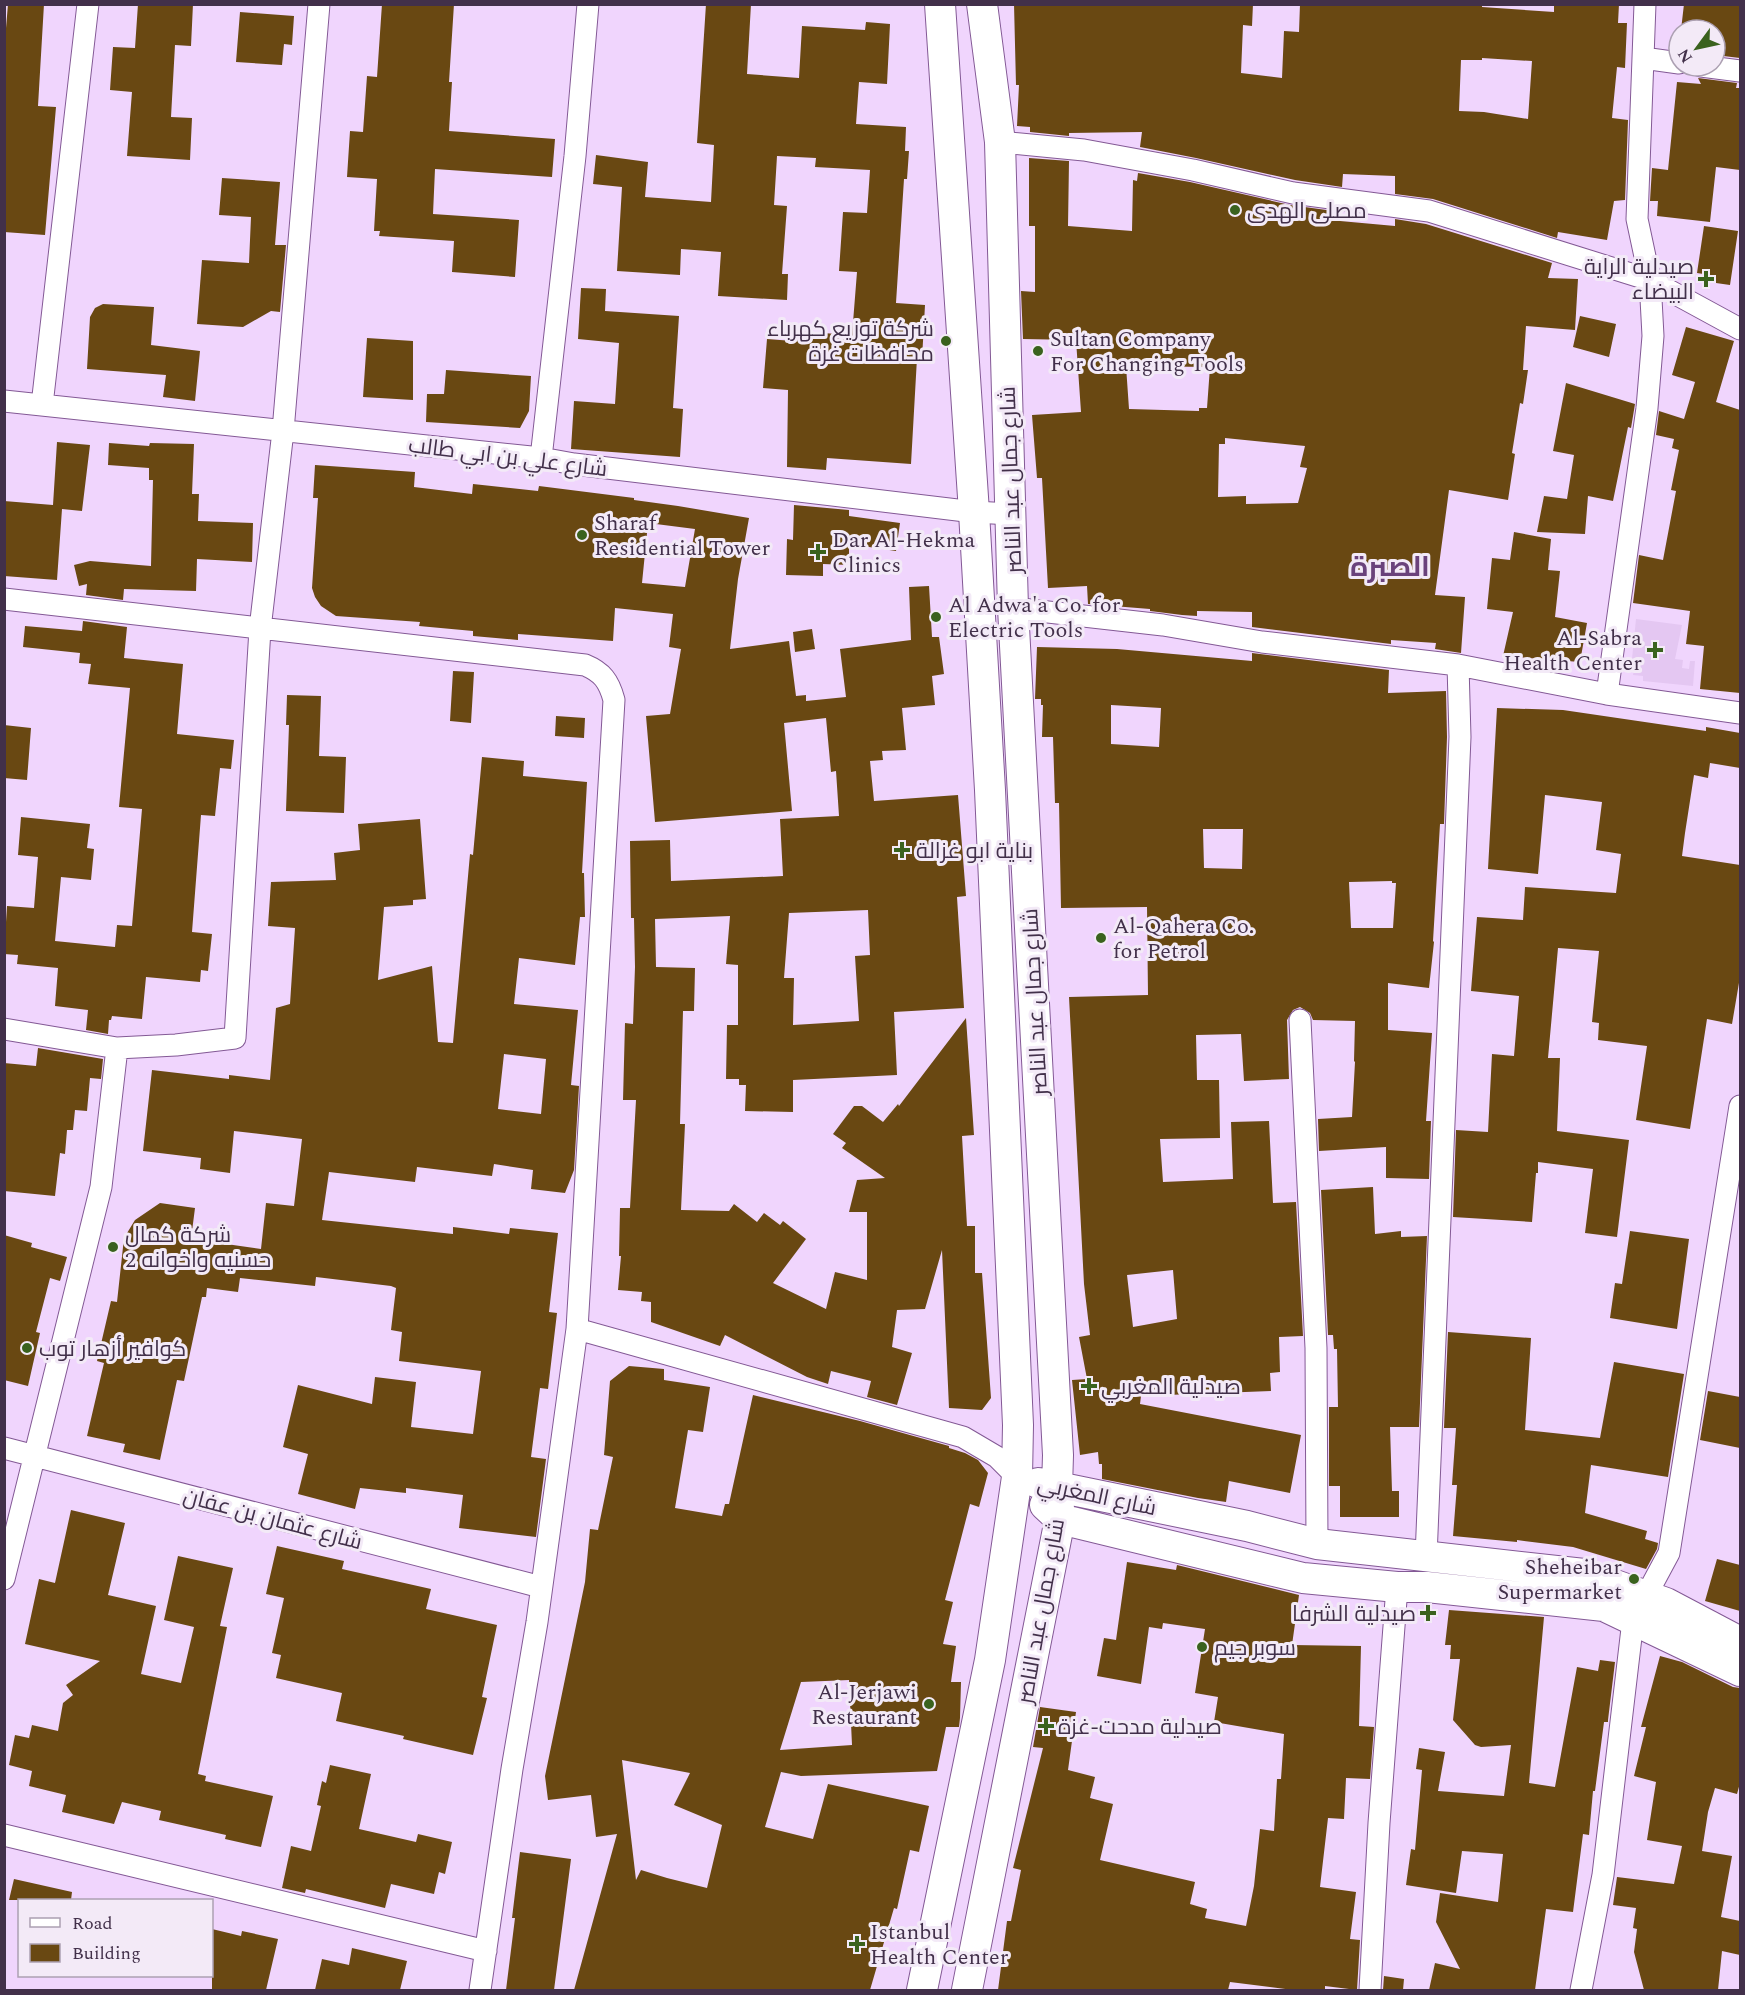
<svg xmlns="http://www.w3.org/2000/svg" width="1745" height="1995" font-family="Spectral,Cairo,serif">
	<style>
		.built { fill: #e4c7f2 }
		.building { fill: #694812; fill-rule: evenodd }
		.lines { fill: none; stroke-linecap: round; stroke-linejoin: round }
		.street-casing { stroke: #835995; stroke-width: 23 }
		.secondary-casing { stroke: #835995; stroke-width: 32 }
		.street { stroke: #fff; stroke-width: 21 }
		.secondary { stroke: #fff; stroke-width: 30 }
		.poi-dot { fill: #3a621e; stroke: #f3eaf7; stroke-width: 2 }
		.labels { text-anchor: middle; stroke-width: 6; stroke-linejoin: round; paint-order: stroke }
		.poi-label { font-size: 22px; fill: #42304a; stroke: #f3eaf7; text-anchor: start }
		.street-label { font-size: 22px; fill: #42304a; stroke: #f3eaf7 }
		.district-label { font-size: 28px; font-weight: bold; fill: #6a427b; stroke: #f3eaf7 }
	</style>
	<rect width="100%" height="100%" fill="#f0d5fd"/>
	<path class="built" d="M1636 619 1682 625 1675 659 1683 660 1682 668 1689 669 1690 661H1695L1693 686 1643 681V676L1633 675 1634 670 1631 669Z"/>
	<path class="building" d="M8 4H44L38 106 56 107 45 235 4 232V52Z
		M138 4H193L191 46 175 45 171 117 192 118 190 160 127 156 132 92 110 90 113 47 135 48Z
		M382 4H454L449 82H452L449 131 555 139 552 177 435 169 433 214 519 220 515 277 452 272 454 241 379 236 380 231H374L377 179 347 177 350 131 363 132 367 76 377 77Z
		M706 4H751L747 74 799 78 802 26 865 30 866 22 890 24 887 84 859 82 856 124 906 127 905 151H909L907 179H904L896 303 925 305 922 359 917 358 911 464 827 458 826 470 787 467 788 390 763 388 767 339 793 341V331L852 335 857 272 839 271 843 212 867 213 870 170 815 167 816 158 777 156 774 205 787 206 782 274H788L787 300 718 296 721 252 681 249 680 275 617 271 622 187 593 184 596 155 648 162 645 197 711 202 714 145 697 143Z
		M1014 4H1253L1252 26 1243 25 1241 73 1282 78 1284 31 1299 32 1300 4H1482V7L1554 12V4H1619L1618 23H1627L1625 68 1617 67 1612 118 1628 120 1625 200 1614 201 1607 240 1558 232 1557 238 1433 199 1395 194V176L1343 174 1342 187 1295 180 1196 158 1140 147 1142 132 1069 133V136L1030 132V127L1017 126 1019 85H1016ZM1482 58 1532 61 1528 119 1484 112 1459 111 1461 60H1482Z
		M1684 4H1740V58L1715 55V30H1681Z
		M240 12 294 16 292 45 284 44 282 65 236 62Z
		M1698 78 1737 83 1736 88H1740V170L1716 167 1710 222 1657 216 1658 201H1650L1652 168 1668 170 1677 82 1701 84Z
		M1029 158 1069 161 1068 226 1132 231 1133 180 1137 181 1138 173 1190 182 1290 205 1341 212 1340 221 1395 226V219L1426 224 1552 263 1548 278 1578 279 1575 330 1526 326 1523 370H1528L1523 404 1520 403 1512 453 1515 454 1508 500 1449 490 1435 595 1465 597 1461 653 1435 649 1436 643 1391 640V644L1252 627V612L1197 611V616L1182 615 1150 611V609L1088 604 1087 586 1048 588 1042 478H1037L1032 415 1081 412 1076 340 1023 339 1021 291 1035 292V226H1029ZM1126 366 1210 367 1207 408H1199V411L1129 409ZM1225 438 1305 446 1300 467 1307 468 1298 503 1246 504V496L1218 497 1219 444H1225Z
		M222 178 280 182 275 245H286L280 312 271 311 243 327 197 324 202 260 249 263 251 217 219 215Z
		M1704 226 1738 231 1730 285 1709 282 1710 275 1697 273Z
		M581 288 606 289 605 311 679 316 673 408 683 409 680 457 571 449 574 401 615 404 619 343 578 339Z
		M103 304 154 307 151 345 200 351 195 401 163 397 166 375 87 369 90 317 95 308Z
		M1580 316 1616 324 1609 357 1573 347Z
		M1686 327 1734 341 1716 402 1740 410V693L1700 689 1704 646 1686 644 1690 611 1633 603 1639 555 1663 560 1676 491 1671 490 1679 450 1672 448 1674 439 1656 435 1659 411 1684 419 1695 382 1672 375Z
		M367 338 413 341V400L363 397Z
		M446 370 531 376 529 411 520 428 426 422 427 394H444Z
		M1566 383 1635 404 1631 428 1628 427 1613 501 1588 496 1585 534 1537 532 1544 496 1567 499 1574 455 1553 451Z
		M57 442 90 445 82 511 62 509 57 580 4 576V501L53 505Z
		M109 443 149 446 150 443 194 444 192 494H199L198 521 253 523 252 562 197 559 196 591 124 589 123 600 86 595 87 584 79 586 74 565 90 561 151 566 153 480H149V468L108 465Z
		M315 465 415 472 414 487 472 494 473 484 538 491 539 486 634 498V500L678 506 749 518 738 579 730 649 789 641 796 696 806 695V701L846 697 840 649 911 640 909 587 929 586 932 637H939L944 674 932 676 935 705 902 708 906 750 882 751 883 760 870 761 874 801 958 795 966 896 957 897 964 1008 894 1012 897 1075 793 1080V1112L745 1111 746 1085H739V1079H726L727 1025H738V965L726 964 730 916 655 919 656 967 695 968 694 1011H683L680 1124H685L681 1210 729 1211 734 1204 757 1222 764 1213 780 1225 783 1221 806 1239 773 1283 826 1309 835 1272 867 1280V1212H849L857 1180 885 1178 842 1148 846 1143 833 1134 854 1106H862L883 1122 898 1104 899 1106 966 1018 974 1135 962 1136 967 1226H975V1273H982L991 1398 982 1410 949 1408 942 1250 925 1309 897 1310 892 1347 912 1353 897 1405 867 1397 871 1381 831 1371 828 1384 807 1377 725 1335 720 1346 651 1322V1302L641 1301 642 1292 618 1290 621 1256H619L620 1208H630L636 1100H623L625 1023 633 1024 635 967 634 918H631L630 841 670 840 671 881 783 876 780 819 839 816 836 771 831 772 826 718 784 723 792 811 655 822 646 716 670 714 681 649 669 647 673 614 615 608 613 641 518 634V640L473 636V631L419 626 420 622 336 616 321 606 315 597 312 588 318 498H313ZM648 523 695 529 685 587 642 583ZM868 910 870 955 855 956 859 1021 793 1025 794 978H784L789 913Z
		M794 505 849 510V516L900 523 896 551 849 544V565L823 564V576L786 575 787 539 793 540Z
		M1514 532 1551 539 1548 570 1560 571 1555 617 1587 623 1580 662 1503 656 1513 612 1487 609 1492 558 1510 560Z
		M83 621 127 627 124 658 183 664 177 734 234 740 231 769 220 768 215 816 201 815 192 932 212 934 208 971 201 970 200 982 146 977 142 1019 112 1016 111 1020H109L108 1034 86 1030 88 1010 55 1006 58 968 17 964 18 955 4 954 7 906 34 908 38 857 18 855 21 817 90 824 87 848 94 849 91 880 61 877 55 941 115 947 117 925 132 926 142 809 119 807 130 688 88 684 91 664 79 663 80 653 23 647 25 626 82 631Z
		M812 629 815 649 795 652 793 632Z
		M1037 647 1117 649 1252 661V653L1389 670 1388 693 1446 691 1447 737 1444 824H1440L1433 941 1434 942 1429 988 1388 983V1030L1432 1033 1426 1121H1431L1429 1179 1386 1178V1147L1319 1151 1318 1119 1352 1117 1355 1062 1354 1061 1355 1021 1313 1020 1310 1013 1300 1007 1293 1010 1287 1020 1289 1079 1244 1081 1241 1034 1196 1035 1197 1080H1219L1220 1138 1160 1139 1163 1182 1233 1179 1231 1122 1269 1121 1273 1203 1296 1202 1303 1336 1279 1337 1280 1372 1270 1373 1271 1391 1141 1396 1140 1404 1301 1435 1290 1493 1229 1481 1226 1502 1198 1498 1102 1479V1464H1099L1098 1452 1080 1455 1072 1380 1087 1379 1079 1337 1090 1335 1084 1284 1069 997 1148 995 1147 907 1061 908 1059 803H1055L1053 737H1042L1043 705H1041V699H1035ZM1111 705 1161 708 1159 747 1111 744ZM1203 829H1243L1242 869 1204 868ZM1392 881V883H1396L1393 928H1351L1349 882ZM1173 1270 1177 1319 1133 1327 1127 1275Z
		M453 671 474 672 471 723 450 721Z
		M287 695 321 696 319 756 346 757 344 813 286 811 289 725H286Z
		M1497 708 1563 710 1706 731V727L1740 733V768L1710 763 1708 778 1694 775 1685 833 1682 856 1740 865V977L1732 1024 1707 1019 1690 1129 1636 1120 1647 1046 1598 1040 1599 1023 1592 1022 1599 951 1558 948 1548 1058H1560L1557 1131 1629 1140 1617 1237 1585 1233 1593 1169 1538 1162V1173H1536L1532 1222 1453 1217 1456 1130 1488 1132 1492 1054 1514 1056 1519 996 1471 991 1477 917 1523 920 1525 887 1616 893 1621 854 1596 850 1602 802 1545 795 1538 874 1488 869Z
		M556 716 585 718 584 738 555 736Z
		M4 725 31 728 27 780 4 778Z
		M482 757 524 761 523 776 587 782 582 873H584L585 917H580L575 965 519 958 514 1004 578 1010 571 1085 579 1086 574 1170 565 1193 531 1189 533 1170 494 1164 492 1176 417 1167 415 1182 329 1172 322 1220 453 1234V1227L509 1234 510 1228 558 1233 549 1312 557 1313 548 1389 540 1388 531 1457 546 1459 536 1537 459 1528 463 1495 406 1488V1493L360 1488 355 1509 298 1494 308 1454 283 1447 298 1385 372 1404 375 1377 416 1382 411 1427 473 1434 481 1371 399 1361 402 1332 391 1330 396 1288 391 1286 316 1277 315 1286 240 1278 238 1292 207 1288 206 1297H202L184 1381 177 1380 160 1460 123 1452 125 1444 87 1436 104 1363 97 1361 111 1301 117 1302 124 1238 135 1220 160 1203 195 1208 191 1239 261 1249 266 1203 294 1206 302 1139 234 1131 230 1173 200 1169 201 1158 143 1151 152 1070 229 1079V1075L270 1080 276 1008 290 1004 295 928 268 926 271 882 336 880 334 853 360 850 358 824 420 819 426 899 413 900V905L384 907 378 980 432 966 438 1042 453 1043 470 854 473 855ZM504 1054 546 1059 541 1114 498 1109Z
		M38 1048 103 1059 101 1079 90 1078 87 1111 75 1110 73 1130H67L65 1154 60 1153 55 1196 4 1191V1063L36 1066Z
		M1373 1187 1375 1234 1401 1231V1237L1427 1236 1419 1427H1390L1392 1491H1399V1517H1340V1486H1329V1407H1338L1337 1349H1334L1333 1335H1328L1321 1190Z
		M1630 1231 1689 1239 1677 1329 1610 1318 1615 1283 1622 1284Z
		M4 1235 32 1243 31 1247 67 1257 60 1281 50 1278 36 1332 40 1333 28 1386 4 1380Z
		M1448 1332 1531 1338 1525 1430 1600 1438 1614 1362 1684 1374 1668 1477 1591 1465 1585 1513 1647 1531 1645 1539 1658 1543 1657 1549 1646 1569 1573 1547 1517 1540V1542L1453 1536 1457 1485H1452L1456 1428H1444Z
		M629 1366 664 1369V1380L710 1387 703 1432 688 1430 675 1508 722 1516 725 1504H729L753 1395 860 1421 949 1446V1448L965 1453 978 1460 988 1473 979 1507 970 1504 945 1600 953 1602 943 1644 956 1646 951 1682H961L960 1718 959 1727H946L937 1771 801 1776 781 1772 765 1827 813 1839 828 1784 929 1806 919 1852 910 1850 897 1909 894 1908 870 1990H574L617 1834 596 1837 591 1795 548 1800 545 1776 585 1582 590 1529 598 1530 613 1457 604 1455 610 1381ZM849 1680 852 1745 780 1750 801 1682ZM622 1760 690 1773 674 1805 722 1825 707 1888 667 1878 641 1870 636 1880Z
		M1708 1391 1740 1397V1448L1700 1440Z
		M71 1510 125 1523 108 1595 156 1606 141 1674 181 1683 194 1627 164 1620 178 1556 233 1568 220 1626 227 1627 198 1774 206 1776 205 1781 273 1796 261 1847 225 1839 226 1835 159 1820 161 1811 122 1802 114 1824 62 1812 66 1795 29 1786 32 1771 9 1765 15 1735 29 1738 32 1725 58 1731 63 1703 73 1695 66 1685 100 1661 25 1644 39 1579 55 1583Z
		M277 1546 344 1561 342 1569 431 1589 426 1609 497 1625 482 1697 487 1698 473 1755 403 1739 404 1736 336 1721 342 1693 276 1678 281 1655 272 1653 284 1598 266 1594Z
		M1717 1559 1740 1565V1611L1705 1601Z
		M1127 1562 1176 1570 1177 1565 1299 1595 1292 1645 1361 1646 1359 1726 1374 1727 1370 1779 1346 1778 1344 1819 1328 1818 1320 1887 1356 1892 1350 1939 1360 1940 1357 1990 1325 1986V1990H1293L1230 1982 1228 1990H998L1007 1921H1011L1021 1870 1013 1868 1043 1748 1033 1747 1040 1707 1076 1712 1068 1770 1095 1777 1090 1798 1113 1804 1100 1860 1195 1882 1190 1904 1207 1909 1205 1918 1246 1926 1254 1886 1260 1829 1274 1831 1277 1779H1281L1284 1734 1214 1722 1218 1697 1195 1693 1205 1629 1163 1623 1162 1629 1149 1627 1141 1684 1097 1676 1104 1638 1116 1640Z
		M1449 1610 1544 1617 1529 1783 1555 1787 1577 1667 1598 1671 1600 1660 1615 1662 1608 1720V1722H1604L1595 1791H1593L1589 1835 1583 1834 1573 1912 1546 1909 1535 1990H1429L1435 1963 1460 1969 1436 1922 1440 1893 1498 1902 1503 1854 1462 1851 1456 1893 1406 1885 1411 1849 1415 1850 1422 1770 1416 1769 1419 1748 1445 1752 1438 1791 1504 1796 1511 1745 1481 1747 1475 1745 1453 1720 1460 1659H1450L1451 1645H1445Z
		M1660 1656 1682 1662 1733 1687 1740 1688V1783L1737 1794 1715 1788 1708 1812 1702 1851 1732 1856 1721 1917 1740 1921V1955L1722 1951 1718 1990H1644L1634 1952 1637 1929 1633 1928 1636 1908 1613 1905 1617 1877 1674 1884 1682 1846 1647 1840 1656 1782 1634 1776 1646 1727H1641Z
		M330 1765 371 1774 359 1829 416 1842 418 1834 452 1842 445 1874 439 1872 434 1894 391 1884 385 1908 306 1889 305 1893 282 1888 291 1846 311 1851 321 1806 317 1805 322 1781 326 1783Z
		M520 1852 571 1859 554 1990H506L515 1918H512Z
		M14 1879 72 1892 71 1900H9Z
		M212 1929 241 1936 242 1931 278 1939 266 1990H212Z
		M352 1948 407 1961 400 1990H315L322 1959 349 1965Z
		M1384 1976 1404 1979 1403 1990H1383Z"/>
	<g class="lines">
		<defs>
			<path id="street" d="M1643 58 1679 63
				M1701 66 1740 71
				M1000 142 1084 150 1193 170 1293 193 1429 211 1650 280 1740 329
				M4 401 541 458 574 464 974 512 1011 514
				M42 405 88 4
				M541 458 575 156 588 4
				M4 599 585 665C602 672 609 681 614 700L577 1329 537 1622 512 1769 480 1990
				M1013 608 1163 625 1262 642 1458 665 1607 694 1740 713
				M1607 694 1647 408 1653 336 1650 280 1637 219 1645 4
				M1300 1020 1316 1348 1317 1544
				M4 1029 117 1048
				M577 1329 963 1437 997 1457 1017 1477
				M4 1448 541 1587
				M1426 1557 1460 737 1458 665
				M4 1579 101 1187 117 1048 176 1045 235 1038 260 629 283 431 319 4
				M4 1835 486 1951
				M1370 1990 1379 1823 1397 1587
				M1581 1990 1603 1875 1633 1620 1669 1553 1740 1106"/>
			<path id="secondary" d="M1038 1483 1247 1526 1317 1544 1584 1574 1666 1603 1740 1642
				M1045 1505 1060 1519 1303 1578 1397 1587H1427L1604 1606 1740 1671
				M922 1990 990 1660 1017 1477 1018 1425 990 790 974 512 940 4
				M967 1990 1060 1519 1057 1488 1058 1455 1013 608 1000 142 982 4"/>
		</defs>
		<use href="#street" class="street-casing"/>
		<use href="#secondary" class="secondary-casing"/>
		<use href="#street" class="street"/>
		<use href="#secondary" class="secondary"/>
	</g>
	<g class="poi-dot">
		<circle cx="1235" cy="210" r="6"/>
		<path d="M1703 270h6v6h6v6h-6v6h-6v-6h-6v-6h6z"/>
		<circle cx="946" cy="341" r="6"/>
		<circle cx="1038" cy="351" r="6"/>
		<circle cx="582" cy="535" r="6"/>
		<path d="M815 543h6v6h6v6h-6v6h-6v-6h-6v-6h6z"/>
		<circle cx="936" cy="617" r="6"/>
		<path d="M1652 641h6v6h6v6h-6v6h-6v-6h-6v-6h6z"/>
		<path d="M899 841h6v6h6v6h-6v6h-6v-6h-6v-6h6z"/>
		<circle cx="1101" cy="938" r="6"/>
		<circle cx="113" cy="1247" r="6"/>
		<circle cx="27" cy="1348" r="6"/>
		<path d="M1086 1377h6v6h6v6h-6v6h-6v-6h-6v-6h6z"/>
		<circle cx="1634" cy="1579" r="6"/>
		<path d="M1425 1604h6v6h6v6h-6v6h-6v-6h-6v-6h6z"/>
		<circle cx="1202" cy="1647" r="6"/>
		<circle cx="929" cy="1704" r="6"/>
		<path d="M1043 1717h6v6h6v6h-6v6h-6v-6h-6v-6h6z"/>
		<path d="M854 1935h6v6h6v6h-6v6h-6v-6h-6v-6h6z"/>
	</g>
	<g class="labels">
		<g class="poi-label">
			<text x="1247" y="218">مصلى الهدى</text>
			<text x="1694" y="274" text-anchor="end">صيدلية الراية<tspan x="1694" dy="25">البيضاء</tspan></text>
			<text x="934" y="336" text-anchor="end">شركة توزيع كهرباء<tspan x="934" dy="25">محافظات غزة</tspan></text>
			<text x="1050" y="346">Sultan Company<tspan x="1050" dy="25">For Changing Tools</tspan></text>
			<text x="594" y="530">Sharaf<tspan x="594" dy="25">Residential Tower</tspan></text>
			<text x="832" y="547">Dar Al-Hekma<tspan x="832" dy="25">Clinics</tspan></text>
			<text x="948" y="612">Al Adwa'a Co. for<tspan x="948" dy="25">Electric Tools</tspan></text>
			<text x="1642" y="645" text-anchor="end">Al-Sabra<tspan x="1642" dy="25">Health Center</tspan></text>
			<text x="916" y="858">بناية ابو غزالة</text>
			<text x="1113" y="933">Al-Qahera Co.<tspan x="1113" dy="25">for Petrol</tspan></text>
			<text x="125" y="1242">شركة كمال<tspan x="125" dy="25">حسنيه واخوانه 2</tspan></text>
			<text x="39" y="1356">كوافير أزهار توب</text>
			<text x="1101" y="1394">صيدلية المغربي</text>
			<text x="1622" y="1574" text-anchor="end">Sheheibar<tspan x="1622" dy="25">Supermarket</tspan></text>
			<text x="1416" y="1621" text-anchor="end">صيدلية الشرفا</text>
			<text x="1214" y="1655">سوبر جيم</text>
			<text x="917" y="1699" text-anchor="end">Al-Jerjawi<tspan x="917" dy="25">Restaurant</tspan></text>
			<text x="1058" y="1734">صيدلية مدحت-غزة</text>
			<text x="870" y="1939">Istanbul<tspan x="870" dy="25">Health Center</tspan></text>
		</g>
		<g class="street-label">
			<text transform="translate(508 456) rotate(7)" y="8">شارع علي بن ابي طالب</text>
			<text transform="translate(1010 480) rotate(-92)" y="8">شارع جمال عبد الناصر</text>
			<text transform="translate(1034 1002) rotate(-93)" y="8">شارع جمال عبد الناصر</text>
			<text transform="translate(1097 1495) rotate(12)" y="8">شارع المغربي</text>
			<text transform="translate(273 1518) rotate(15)" y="8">شارع عثمان بن عفان</text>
			<text transform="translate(1040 1611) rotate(-80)" y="8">شارع جمال عبد الناصر</text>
		</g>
		<g class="district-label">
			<text x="1390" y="576">الصبرة</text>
		</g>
	</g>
	<rect width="1745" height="1995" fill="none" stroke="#42304a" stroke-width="12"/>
	<rect x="18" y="1899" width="195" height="78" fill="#f3eaf7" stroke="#aca0b2" stroke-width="1.5"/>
	<rect x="30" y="1918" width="30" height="9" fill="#ffffff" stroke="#aca0b2" stroke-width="1.5"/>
	<text x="72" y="1929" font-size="18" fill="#42304a">Road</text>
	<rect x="30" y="1944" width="30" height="18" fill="#694812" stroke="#aca0b2" stroke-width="1.5"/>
	<text x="72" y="1959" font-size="18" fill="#42304a">Building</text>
	<g transform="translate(1697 48) rotate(237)"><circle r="28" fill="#f3eaf7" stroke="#aca0b2" stroke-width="1.5"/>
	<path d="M0-4.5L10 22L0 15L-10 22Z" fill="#3a621e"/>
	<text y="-9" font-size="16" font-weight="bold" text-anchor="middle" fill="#42304a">N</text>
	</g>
</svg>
